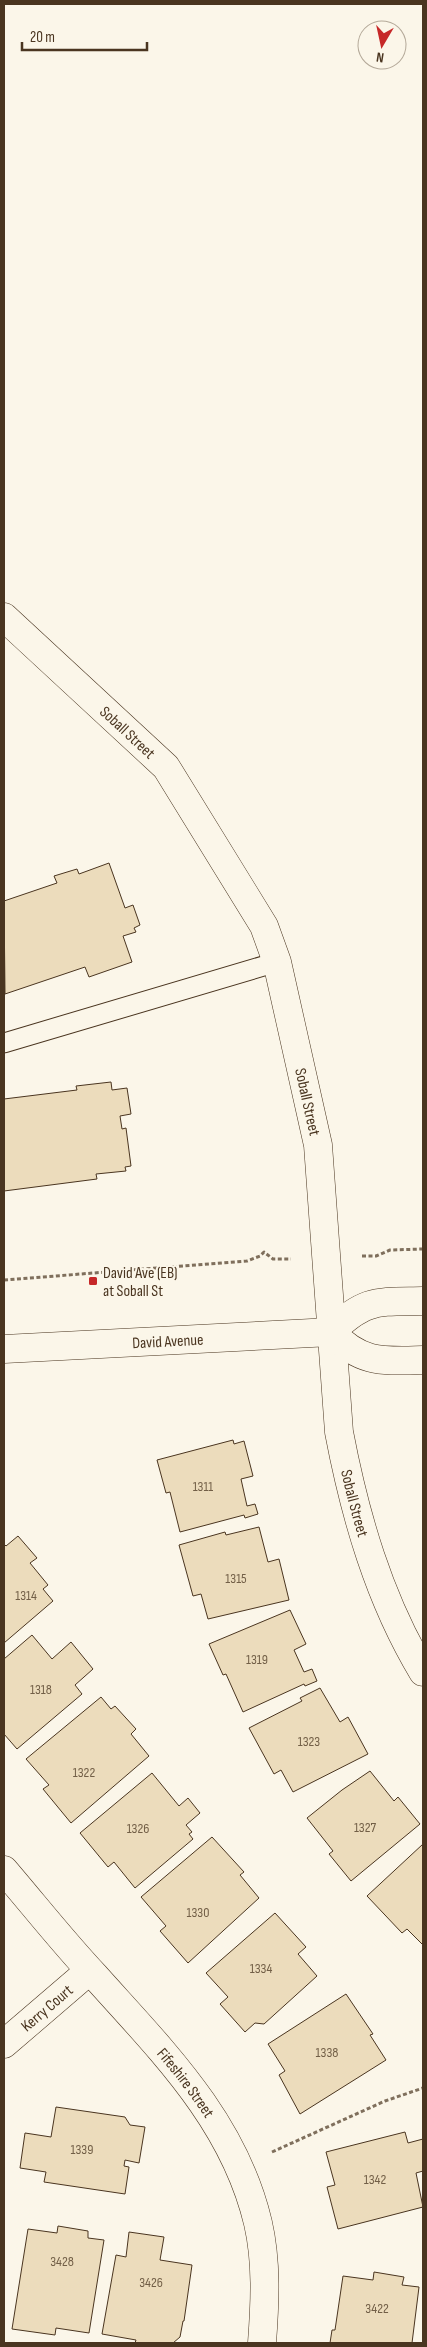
<svg xmlns="http://www.w3.org/2000/svg" width="427" height="2347" font-family="'Sofia Sans Condensed',sans-serif">
	<style>
		.building { fill: #ecdcbc; stroke: #4a3520 }
		.lines { fill: none; stroke-linecap: round; stroke-linejoin: round }
		.lane-casing { stroke: #4a3520; stroke-width: 21 }
		.street-casing { stroke: #4a3520; stroke-width: 29 }
		.secondary-casing { stroke: #4a3520; stroke-width: 29 }
		.path { stroke: #7f6f5c; stroke-width: 3; stroke-dasharray: 4 2.5; stroke-linecap: butt }
		.lane { stroke: #fbf6e9; stroke-width: 19 }
		.street { stroke: #fbf6e9; stroke-width: 28 }
		.secondary { stroke: #fbf6e9; stroke-width: 28 }
		.poi-dot { fill: #c62828; stroke: #fbf6e9; stroke-width: 2 }
		.labels { text-anchor: middle; stroke-width: 4; stroke-linejoin: round; paint-order: stroke }
		.number-label { font-size: 14px; fill: #725f47 }
		.street-label { font-size: 16px; fill: #4a3520; stroke: #fbf6e9 }
		.poi-label { font-size: 16px; fill: #4a3520; stroke: #fbf6e9; text-anchor: start }
	</style>
	<rect width="100%" height="100%" fill="#fbf6e9"/>
	<path class="building" d="M109 863 125 908 133 905 140 925 134 928 136 932 123 936 132 962 89 977 85 967 5 994 4 901 57 883 54 876 77 869 79 874Z
		M111 1082 112 1090 127 1088 131 1114 120 1116 122 1129 126 1128 131 1166 125 1167 126 1171 96 1174 97 1179 4 1191V1099L77 1090 76 1086Z
		M233 1440 234 1444 244 1441 253 1476 241 1479 247 1506 255 1504 258 1514 245 1518 244 1515 180 1532 170 1492 166 1493 157 1460Z
		M259 1527 268 1562 279 1559 289 1600 208 1619 201 1594 193 1596 179 1545 225 1532 226 1535Z
		M18 1536 37 1558 30 1563 48 1585 43 1589 53 1601 4 1643V1544L6 1546Z
		M290 1610 306 1644 294 1650 304 1672 312 1669 317 1681 305 1686 304 1684 243 1712 226 1674 223 1675 209 1644Z
		M32 1635 52 1659 71 1642 93 1669 75 1685 82 1694 17 1749 4 1734V1659Z
		M320 1688 340 1722 348 1717 368 1754 293 1792 281 1770 274 1774 249 1728 302 1701 300 1698Z
		M101 1697 111 1709 115 1706 136 1729 131 1734 149 1756 71 1823 43 1789 49 1785 26 1759Z
		M370 1771 394 1801 398 1797 420 1824 351 1881 329 1854 333 1851 307 1818 342 1790Z
		M152 1773 179 1806 188 1798 200 1813 186 1825 192 1832 189 1834 193 1839 135 1888 114 1862 108 1867 80 1833Z
		M212 1837 244 1872 240 1875 259 1898 188 1963 160 1931 166 1926 141 1897Z
		M423 1844V1945L407 1929 402 1933 367 1896Z
		M275 1913 306 1947 298 1954 317 1976 264 2024 255 2023 245 2032 220 2004 228 1997 206 1973Z
		M346 1994 373 2034 370 2035 386 2060 300 2114 279 2075 285 2071 268 2044Z
		M56 2107 125 2117 130 2125 145 2127 139 2163 125 2160 124 2166 129 2167 125 2194 44 2182 46 2172 20 2168 25 2133 51 2137Z
		M405 2132 408 2143 423 2139V2171L416 2173 423 2207 338 2229 327 2187 335 2185 326 2152Z
		M58 2226 88 2231V2238L104 2240 89 2333 56 2328 55 2335 12 2329 28 2229 57 2233Z
		M129 2232 164 2237 160 2260 192 2265 184 2321H183L180 2337 173 2343H135L136 2340 102 2334 116 2255 126 2257Z
		M374 2272 404 2277 402 2285 419 2287 412 2343H330L332 2330H335L343 2276 373 2280Z"/>
	<g class="lines">
		<defs>
			<path id="lane" d="M4 1043 277 962"/>
			<g id="street">
				<path id="s1" d="M4 1870C34 1905 63 1942 95 1976 162 2051 234 2121 258 2223 267 2262 265 2303 262 2343"/>
				<path id="s2" d="M4 2044 89 1971"/>
			</g>
			<g id="secondary">
				<path id="s3" d="M4 617 166 767 264 926 277 962 318 1145 339 1432C355 1516 379 1599 423 1672"/>
				<path d="M331 1332C361 1364 383 1361 423 1360"/>
				<path id="s4" d="M4 1349 331 1332C365 1298 378 1302 423 1301"/>
			</g>
		</defs>
		<use href="#lane" class="lane-casing"/>
		<use href="#street" class="street-casing"/>
		<use href="#secondary" class="secondary-casing"/>
		<path class="path" d="M362 1256H376L390 1250 423 1249
			M4 1280 247 1261 260 1256 264 1252 273 1259H291
			M272 2152 385 2101 423 2088"/>
		<use href="#lane" class="lane"/>
		<use href="#street" class="street"/>
		<use href="#secondary" class="secondary"/>
	</g>
	<rect class="poi-dot" x="88" y="1276" width="10" height="10" rx="2.5"/>
	<g class="labels">
		<g class="number-label">
			<text x="203" y="1491">1311</text>
			<text x="236" y="1583">1315</text>
			<text x="26" y="1600">1314</text>
			<text x="257" y="1664">1319</text>
			<text x="41" y="1694">1318</text>
			<text x="309" y="1746">1323</text>
			<text x="84" y="1777">1322</text>
			<text x="365" y="1832">1327</text>
			<text x="138" y="1833">1326</text>
			<text x="198" y="1917">1330</text>
			<text x="261" y="1973">1334</text>
			<text x="327" y="2057">1338</text>
			<text x="82" y="2154">1339</text>
			<text x="375" y="2184">1342</text>
			<text x="62" y="2266">3428</text>
			<text x="151" y="2287">3426</text>
			<text x="377" y="2313">3422</text>
		</g>
		<g class="street-label">
			<text dy="6" stroke="none"><textPath href="#s3" startOffset="169">Soball Street</textPath></text>
			<text dy="6" stroke="none"><textPath href="#s3" startOffset="589">Soball Street</textPath></text>
			<text dy="6" stroke="none"><textPath href="#s4" startOffset="164">David Avenue</textPath></text>
			<text dy="6" stroke="none"><textPath href="#s3" startOffset="994">Soball Street</textPath></text>
			<text dy="6" stroke="none"><textPath href="#s2" startOffset="56">Kerry Court</textPath></text>
			<text dy="6" stroke="none"><textPath href="#s1" startOffset="280">Fifeshire Street</textPath></text>
		</g>
		<g class="poi-label">
			<text x="103" y="1278">David Ave (EB)<tspan x="103" dy="18">at Soball St</tspan></text>
		</g>
	</g>
	<rect width="427" height="2347" fill="none" stroke="#4a3520" stroke-width="10"/>
	<g transform="translate(382 45) rotate(189)"><circle r="24" fill="#fbf6e9" stroke="#b4a999"/>
	<path d="M0-4L9 19L0 12L-9 19Z" fill="#c62828"/>
	<text y="-8" font-size="14" font-weight="bold" text-anchor="middle" fill="#4a3520">N</text>
	</g>
	<path d="M22 42v8h125v-8" fill="none" stroke="#4a3520" stroke-width="2.5"/>
	<text x="30" y="42" font-size="15" fill="#4a3520" stroke="#fbf6e9" stroke-width="4" paint-order="stroke">20 m</text>
</svg>
